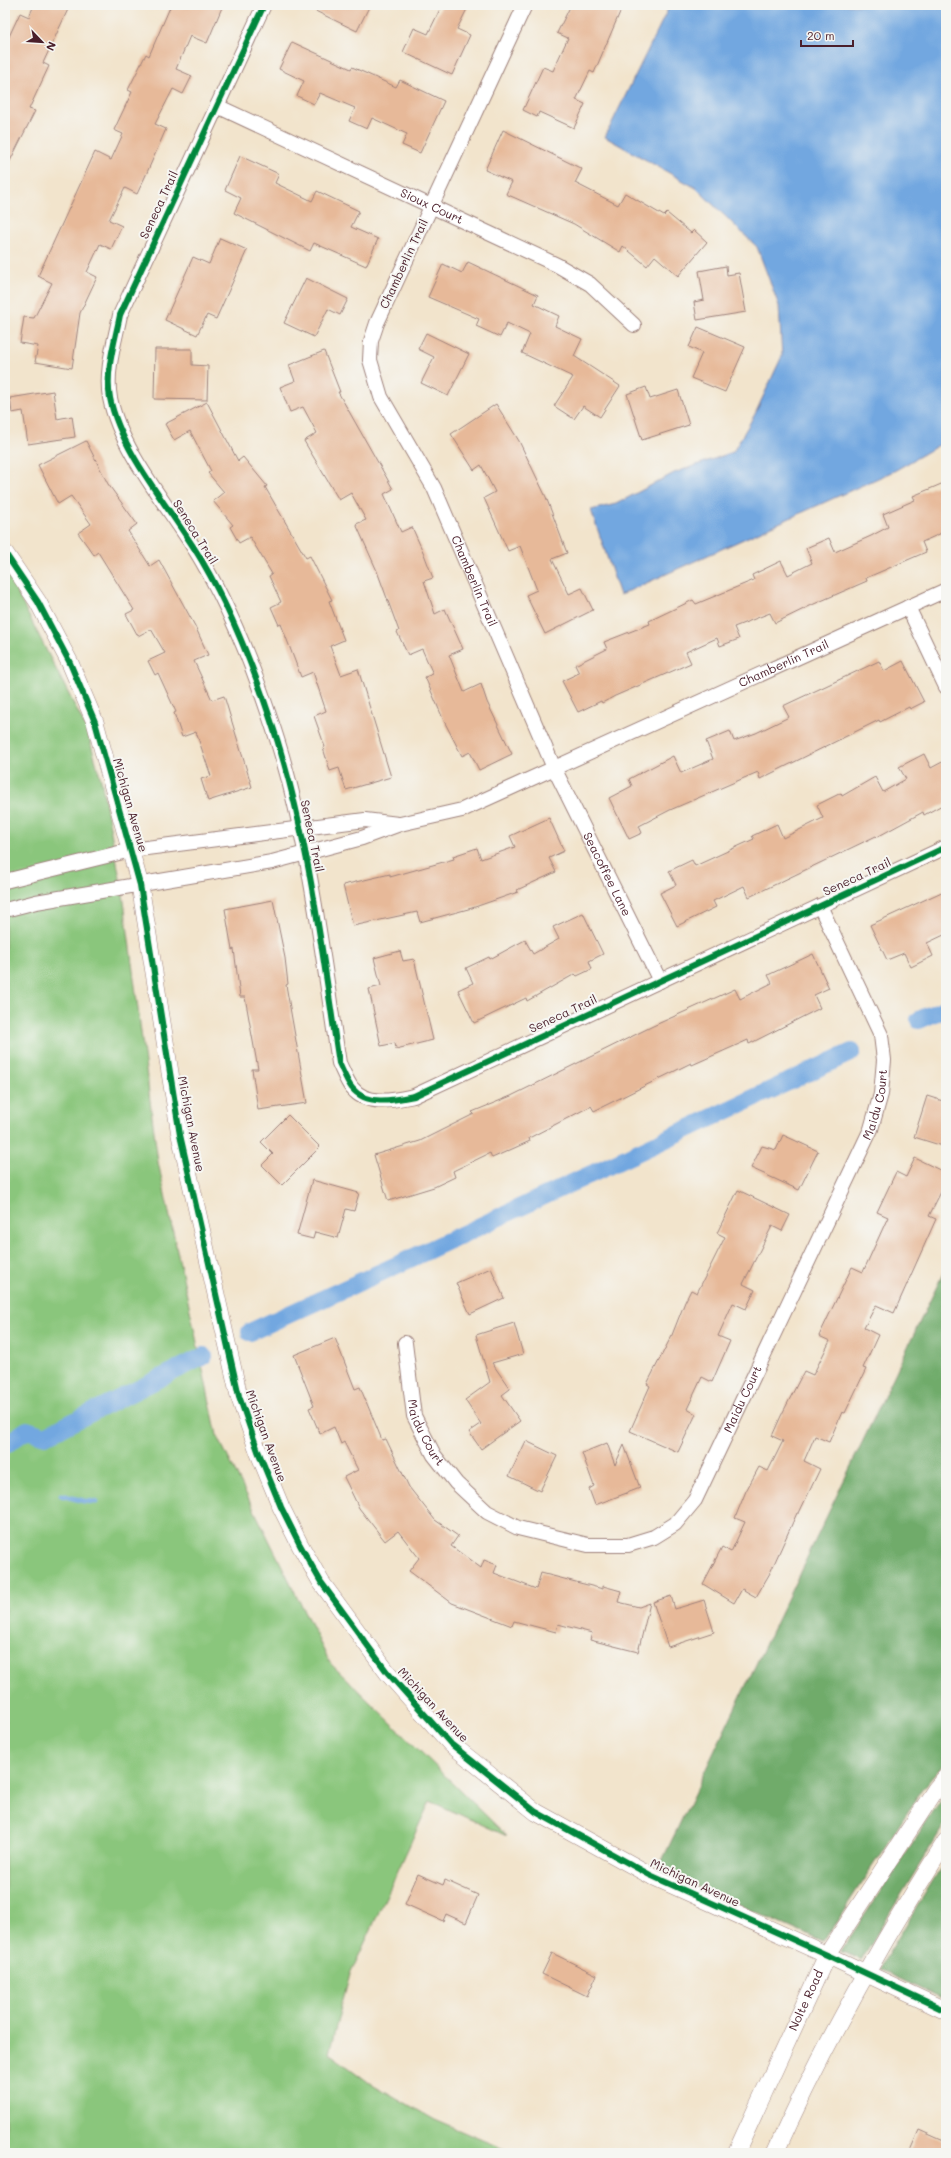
<svg xmlns="http://www.w3.org/2000/svg" width="951" height="2158" font-family="Mali,sans-serif">
	<style>
		.green { fill: #8ac67b; stroke: #6a7253 }
		.forest { fill: #6fab6b; stroke: #5c654b }
		.water { fill: #72a7e0; stroke: #5e6386 }
		.lines { fill: none; stroke-linecap: round; stroke-linejoin: round }
		.stream { stroke: #72a7e0; stroke-width: 5 }
		.canal { stroke: #72a7e0; stroke-width: 18 }
		.building { fill: #e7b999 }
		.minor-casing { stroke: #9e827c; stroke-width: 16 }
		.tertiary-casing { stroke: #9e827c; stroke-width: 18 }
		.minor { stroke: #fff; stroke-width: 14 }
		.tertiary { stroke: #fff; stroke-width: 17 }
		.cycleway-casing { stroke: #f6f6f2; stroke-width: 8 }
		.cycleway { stroke: #00873e; stroke-width: 6 }
		.labels { text-anchor: middle; stroke-width: 4; stroke-linejoin: round; paint-order: stroke }
		.street-label { font-size: 12px; fill: #4a1f2b; stroke: #f6f6f2 }
	</style>
	<rect width="100%" height="100%" fill="#f6f6f2"/>
	<filter id="ink" filterUnits="userSpaceOnUse"><feTurbulence type="fractalNoise" baseFrequency=".025" numOctaves="2"/><feDisplacementMap in="SourceGraphic" scale="8" xChannelSelector="R" yChannelSelector="G"/><feConvolveMatrix kernelMatrix="1 2 1 2 8 2 1 2 1" color-interpolation-filters="sRGB"/></filter>
	<filter id="wash" filterUnits="userSpaceOnUse"><feTurbulence type="fractalNoise" baseFrequency=".012" numOctaves="4" result="noise"/><feDisplacementMap in="SourceGraphic" scale="16" xChannelSelector="R" yChannelSelector="G"/><feGaussianBlur stdDeviation="0.9" result="paint"/><feColorMatrix in="noise" values="0 0 0 0 0 0 0 0 0 0 0 0 0 0 0 0 0 1.4 0 .05"/><feComposite in="paint" operator="in"/></filter>
	<g filter="url(#wash)">
		<rect width="100%" height="100%" fill="#f2e4cc"/>
		<path class="green" d="M5 569 87 730 101 780 123 894 158 1162 217 1435 330 1663 507 1836 430 1801 349 1977 329 2053 367 2081 435 2120 506 2150 507 2153H5Z"/>
		<path class="forest" d="M946 1267V1761L922 1790 823 1942 658 1869Z
			M946 1792V1822L861 1960 841 1951Z
			M946 1859V2001L879 1969Z"/>
		<path class="water" d="M670 5H946V441L896 470 620 595 591 510 616 504 674 473 733 452 755 414 782 356 779 306 757 247 696 188 605 137Z"/>
		<g class="lines">
			<path class="stream" d="M532 1202 534 1207
				M61 1495 84 1501 96 1502"/>
			<path class="canal" d="M919 1020 946 1008
				M250 1332 399 1264 852 1052
				M5 1445 27 1430 45 1436 204 1356"/>
		</g>
		<g id="blocks">
			<path class="building" d="M34 5H70L43 63 49 66 29 109 35 111 5 171V45L20 13 29 17Z
				M171 5H223L207 43 190 36 176 69 192 76 183 94 173 89 155 124 166 129 145 177 137 194 125 188 109 220 122 226 111 249 100 244 87 272 97 277 80 313 72 368 35 362 38 346 20 343 24 317 34 318 52 283 38 276 95 152 111 160 123 134 114 130 132 92 128 90 146 54 149 56Z
				M303 5H370L357 31Z
				M442 5H469L457 29 470 35 452 75 403 52 414 28 428 34Z
				M571 5H623L594 73 590 71 576 100 585 104 574 128 539 112 537 117 523 110 543 67 553 71 568 38 557 33Z
				M292 42 351 69 352 67 396 87 400 80 444 101 420 153 402 145 407 134 372 118 367 129 349 121 355 108 320 93 314 104 297 96 304 81 279 69Z
				M503 130 582 169 575 183 618 205 625 193 664 216 667 213 691 233 694 230 707 242 678 276 655 256 647 266 623 246 620 252 574 224 506 194 512 182 485 170Z
				M240 156 279 174 275 183 312 201 317 191 359 211 351 227 378 239 366 266 314 243 310 251 234 213 241 198 225 190Z
				M220 238 247 250 216 319 207 315 197 335 165 320 193 257 209 264Z
				M468 262 538 295 534 304 559 316 555 326 582 339 574 356 620 386 600 417 583 406 574 419 554 406 573 377 522 353 530 334 507 323 500 337 476 326 479 319 428 297 443 264 462 273Z
				M726 266 727 275 739 273 746 312 697 320 694 302 704 300 699 271Z
				M306 278 348 299 340 315 328 309 314 337 284 323Z
				M698 327 745 347 725 392 691 378 702 353 689 347Z
				M426 333 469 354 448 396 421 383 434 357 418 349Z
				M155 349H192V365L208 366 207 400 154 399Z
				M324 351 340 392H338L393 489 384 494 401 532 412 527 424 554 433 578 424 581 435 614 445 609 463 649 449 655 464 692 481 684 487 702 512 754 479 770 470 752 462 756 444 721 425 677 433 674 422 649 408 655 397 632 399 631 377 571 356 524 366 520 351 493 339 500 304 441 317 433 303 407 290 412 280 387 295 381 289 365Z
				M646 387 650 399 678 390 689 425 642 440 627 394Z
				M53 391 57 419 72 416 75 437 28 444 23 411 12 413 10 398Z
				M207 402 238 461 243 457 267 486 265 487 306 558 310 556 332 600 329 601 344 640 330 646 341 675 358 669 391 777 346 790 339 768 330 771 323 748 325 747 314 716 326 711 313 672 301 677 281 624 279 625 271 607 281 602 269 576 272 574 250 537 239 543 230 527 233 525 213 501 224 492 208 473 211 471 190 431 174 440 165 424Z
				M496 404 519 441 546 497 567 553 552 559 569 594 582 588 593 610 545 634 526 595 537 590 520 546 508 551 484 498 495 492 481 465 474 470 451 434Z
				M86 441 108 484 137 524 128 531 150 566 159 560 195 626 208 655 194 661 212 700 224 696 252 787 208 801 201 779 211 776 196 732 182 737 174 713 176 712 158 673 155 675 148 661 165 653 151 629 138 636 126 614 134 610 98 552 94 555 78 533 91 524 71 496 58 504 38 465Z
				M946 482V531L922 542 926 552 866 578 867 581 814 604 775 623 770 613 734 627 739 639 720 646 717 638 686 652 691 663 615 696 602 703 601 701 578 712 562 681 579 673 575 665 607 649 604 642 650 624 649 621 693 600 696 604 754 580 752 575 781 561 788 575 812 563 806 548 829 538 835 552 871 536 888 527 883 514 915 500 913 496Z
				M879 661 884 671 903 661 924 702 910 709 909 707 880 722 879 720 760 779 758 772 670 810 639 826 642 833 629 839 609 798 632 786 629 779 673 756 681 773 713 759 706 741 730 731 734 741 756 733 789 717 783 706Z
				M924 754 931 768 946 760V803L924 815 923 812 877 837 876 836 749 897 744 886 713 901 716 907 677 926 660 893 676 885 669 871 692 860 695 866 754 839 752 836 777 824 783 838 823 818 817 805 841 793 842 796 875 777 883 792 906 779 899 767Z
				M549 818 564 851 549 858 556 872 517 890 518 892 472 908 420 922 417 912 353 926 343 885 390 874V877L454 859 453 856 477 848 481 859 515 847 510 836Z
				M946 890V934L927 943 933 956 911 967 904 953 887 960 870 925Z
				M273 900 285 958 288 984 286 985 307 1103 258 1110 252 1069H258L245 997H240L234 949 232 950 225 909Z
				M583 913 603 954 589 961 592 969 577 976 575 974 527 1001 526 998 474 1023 458 990 473 983 466 968 489 957 490 959 525 940 533 954 559 939 553 927Z
				M400 951 403 961 414 959 433 1040 396 1049 395 1043 381 1046 369 989 381 986 374 958Z
				M813 954 829 988 814 995 820 1008 749 1044 748 1040 692 1065 691 1063 594 1111 591 1106 529 1138 530 1141 492 1158 490 1153 453 1171 455 1177 434 1187 388 1201 374 1155 420 1141 474 1114 472 1112 511 1096 653 1026 735 989 740 999 772 983 768 975Z
				M927 1096 946 1102V1147L914 1137Z
				M288 1115 320 1147 282 1185 262 1165 273 1154 261 1142Z
				M783 1135 818 1151 799 1190 751 1168 762 1146 776 1150Z
				M915 1158 946 1173V1182L929 1216 936 1219 894 1313 876 1305 864 1328 878 1335 863 1368 866 1369 845 1413 842 1412 829 1442 815 1436 804 1461 820 1469 799 1513H797L770 1573 756 1597 742 1589 734 1603 703 1584 722 1547 731 1552 745 1522 735 1518 746 1491 759 1467 768 1471 783 1441 772 1436 781 1416 804 1371 813 1375 830 1341 819 1336 852 1267 863 1272 888 1217 877 1212 896 1172 906 1177Z
				M312 1180 359 1193 354 1211 346 1209 338 1238 315 1232 313 1239 297 1235Z
				M738 1190 790 1215 782 1231 772 1226 743 1284 755 1290 746 1309 733 1303 718 1336 730 1341 712 1382 702 1377 687 1409 696 1414 678 1452 630 1431 650 1386 647 1384 672 1335 685 1302 691 1290 697 1293 725 1237 717 1233Z
				M491 1268 504 1298 470 1314 456 1283Z
				M514 1323 523 1354 492 1363 510 1389 502 1395 520 1421 481 1449 469 1432 481 1424 465 1400 490 1382 476 1335Z
				M335 1338 355 1389 360 1387 382 1440 386 1439 409 1487 435 1520 458 1536 451 1546 481 1568 484 1560 497 1565 494 1573 536 1589 541 1573 603 1589V1586L621 1591 618 1602 639 1607 650 1603 638 1652 590 1640 592 1633 558 1624 556 1632 514 1621 512 1626 452 1603 409 1571 419 1558 398 1531 385 1541 359 1508 344 1477 358 1470 344 1442 341 1444 334 1427 320 1434 309 1408 314 1406 294 1355Z
				M526 1441 557 1456 540 1491 509 1476Z
				M607 1443 615 1465 624 1445 640 1488 595 1505 589 1489 594 1486 582 1453Z
				M671 1596 675 1609 704 1600 714 1632 668 1647 653 1602Z
				M418 1874 443 1885 445 1880 478 1895 466 1923 446 1914 443 1921 405 1904Z
				M552 1953 597 1975 587 1996 542 1974Z
				M919 2130 946 2142V2153H909Z"/>
		</g>
	</g>
	<g filter="url(#ink)">
		<use href="#blocks" fill-opacity="0" stroke="#9e827c" stroke-width="1"/>
		<g class="lines">
			<defs>
				<g id="minor">
					<path d="M264 5 120 315C115 341 105 371 110 398 121 454 174 512 202 561 229 607 252 664 269 715 308 827 321 946 339 1063 343 1071 347 1082 352 1088 367 1107 395 1100 414 1096L946 847"/>
					<path id="s1" d="M525 5 377 323 371 341 370 360 381 397 434 488 554 768 660 981"/>
					<path id="s2" d="M217 106 557 265 590 284 634 325"/>
					<path d="M908 607 946 687"/>
					<path d="M5 881 131 850 365 820 398 824"/>
					<path id="s3" d="M5 910 36 902 272 862 362 838 400 824 462 810 946 590"/>
					<path id="s4" d="M405 1343 414 1416 434 1455 456 1483 487 1512 518 1528 588 1545H628L654 1537 675 1524 695 1500 871 1129 881 1094 884 1060 881 1035 820 906"/>
				</g>
				<g id="tertiary">
					<path d="M5 553 38 602 70 663 95 722 140 885 180 1135 239 1396 258 1451 281 1507 300 1545 321 1582 387 1672 451 1744 536 1812 650 1875 827 1955 946 2011"/>
					<path id="s5" d="M736 2153 827 1955 936 1789 946 1777"/>
					<path d="M775 2153C824 2044 882 1941 946 1841"/>
				</g>
			</defs>
			<use href="#minor" class="minor-casing"/>
			<use href="#tertiary" class="tertiary-casing"/>
			<use href="#minor" class="minor"/>
			<use href="#tertiary" class="tertiary"/>
			<defs>
				<path id="cycleway" d="M264 5 120 315C115 341 105 371 110 398 121 454 174 512 202 561 229 607 252 664 269 715 308 827 321 946 339 1063 343 1071 347 1082 352 1088 367 1107 395 1100 414 1096L946 847
					M5 553 38 602 70 663 95 722 140 885 180 1135 239 1396 258 1451 281 1507 300 1545 321 1582 387 1672 451 1744 536 1812 650 1875 827 1955 946 2011"/>
			</defs>
			<use href="#cycleway" class="cycleway-casing"/>
			<use href="#cycleway" class="cycleway"/>
		</g>
	</g>
	<g class="labels">
		<g class="street-label">
			<text transform="translate(159 205) rotate(-65)" y="4">Seneca Trail</text>
			<text dy="4" stroke="none"><textPath href="#s2" startOffset="237">Sioux Court</textPath></text>
			<text transform="translate(404 264) rotate(-65)" y="4">Chamberlin Trail</text>
			<text transform="translate(195 532) rotate(58)" y="4">Seneca Trail</text>
			<text dy="4" stroke="none"><textPath href="#s1" startOffset="634">Chamberlin Trail</textPath></text>
			<text dy="4" stroke="none"><textPath href="#s3" startOffset="822">Chamberlin Trail</textPath></text>
			<text transform="translate(130 805) rotate(74)" y="4">Michigan Avenue</text>
			<text transform="translate(312 836) rotate(78)" y="4">Seneca Trail</text>
			<text dy="4" stroke="none"><textPath href="#s1" startOffset="956">Seacoffee Lane</textPath></text>
			<text transform="translate(857 877) rotate(-25)" y="4">Seneca Trail</text>
			<text transform="translate(563 1014) rotate(-25)" y="4">Seneca Trail</text>
			<text dy="4" stroke="none"><textPath href="#s4" startOffset="861">Maidu Court</textPath></text>
			<text transform="translate(191 1124) rotate(79)" y="4">Michigan Avenue</text>
			<text dy="4" stroke="none"><textPath href="#s4" startOffset="537">Maidu Court</textPath></text>
			<text dy="4" stroke="none"><textPath href="#s4" startOffset="93">Maidu Court</textPath></text>
			<text transform="translate(266 1436) rotate(70)" y="4">Michigan Avenue</text>
			<text transform="translate(433 1705) rotate(47)" y="4">Michigan Avenue</text>
			<text transform="translate(695 1883) rotate(25)" y="4">Michigan Avenue</text>
			<text dy="4" stroke="none"><textPath href="#s5" startOffset="168">Nolte Road</textPath></text>
		</g>
	</g>
	<rect width="951" height="2158" fill="none" stroke="#f6f6f2" stroke-width="20"/>
	<g transform="translate(42 42) rotate(115)" stroke="#f6f6f2" stroke-width="3" paint-order="stroke">
	<path d="M0-3L7 15L0 10L-7 15Z" fill="#4a1f2b"/>
	<text y="-6" font-size="11" font-weight="bold" text-anchor="middle" fill="#4a1f2b">N</text>
	</g>
	<path d="M801 40v6h52v-6" fill="none" stroke="#4a1f2b" stroke-width="2"/>
	<text x="807" y="40" font-size="12" fill="#4a1f2b" stroke="#f6f6f2" stroke-width="3" paint-order="stroke">20 m</text>
</svg>
